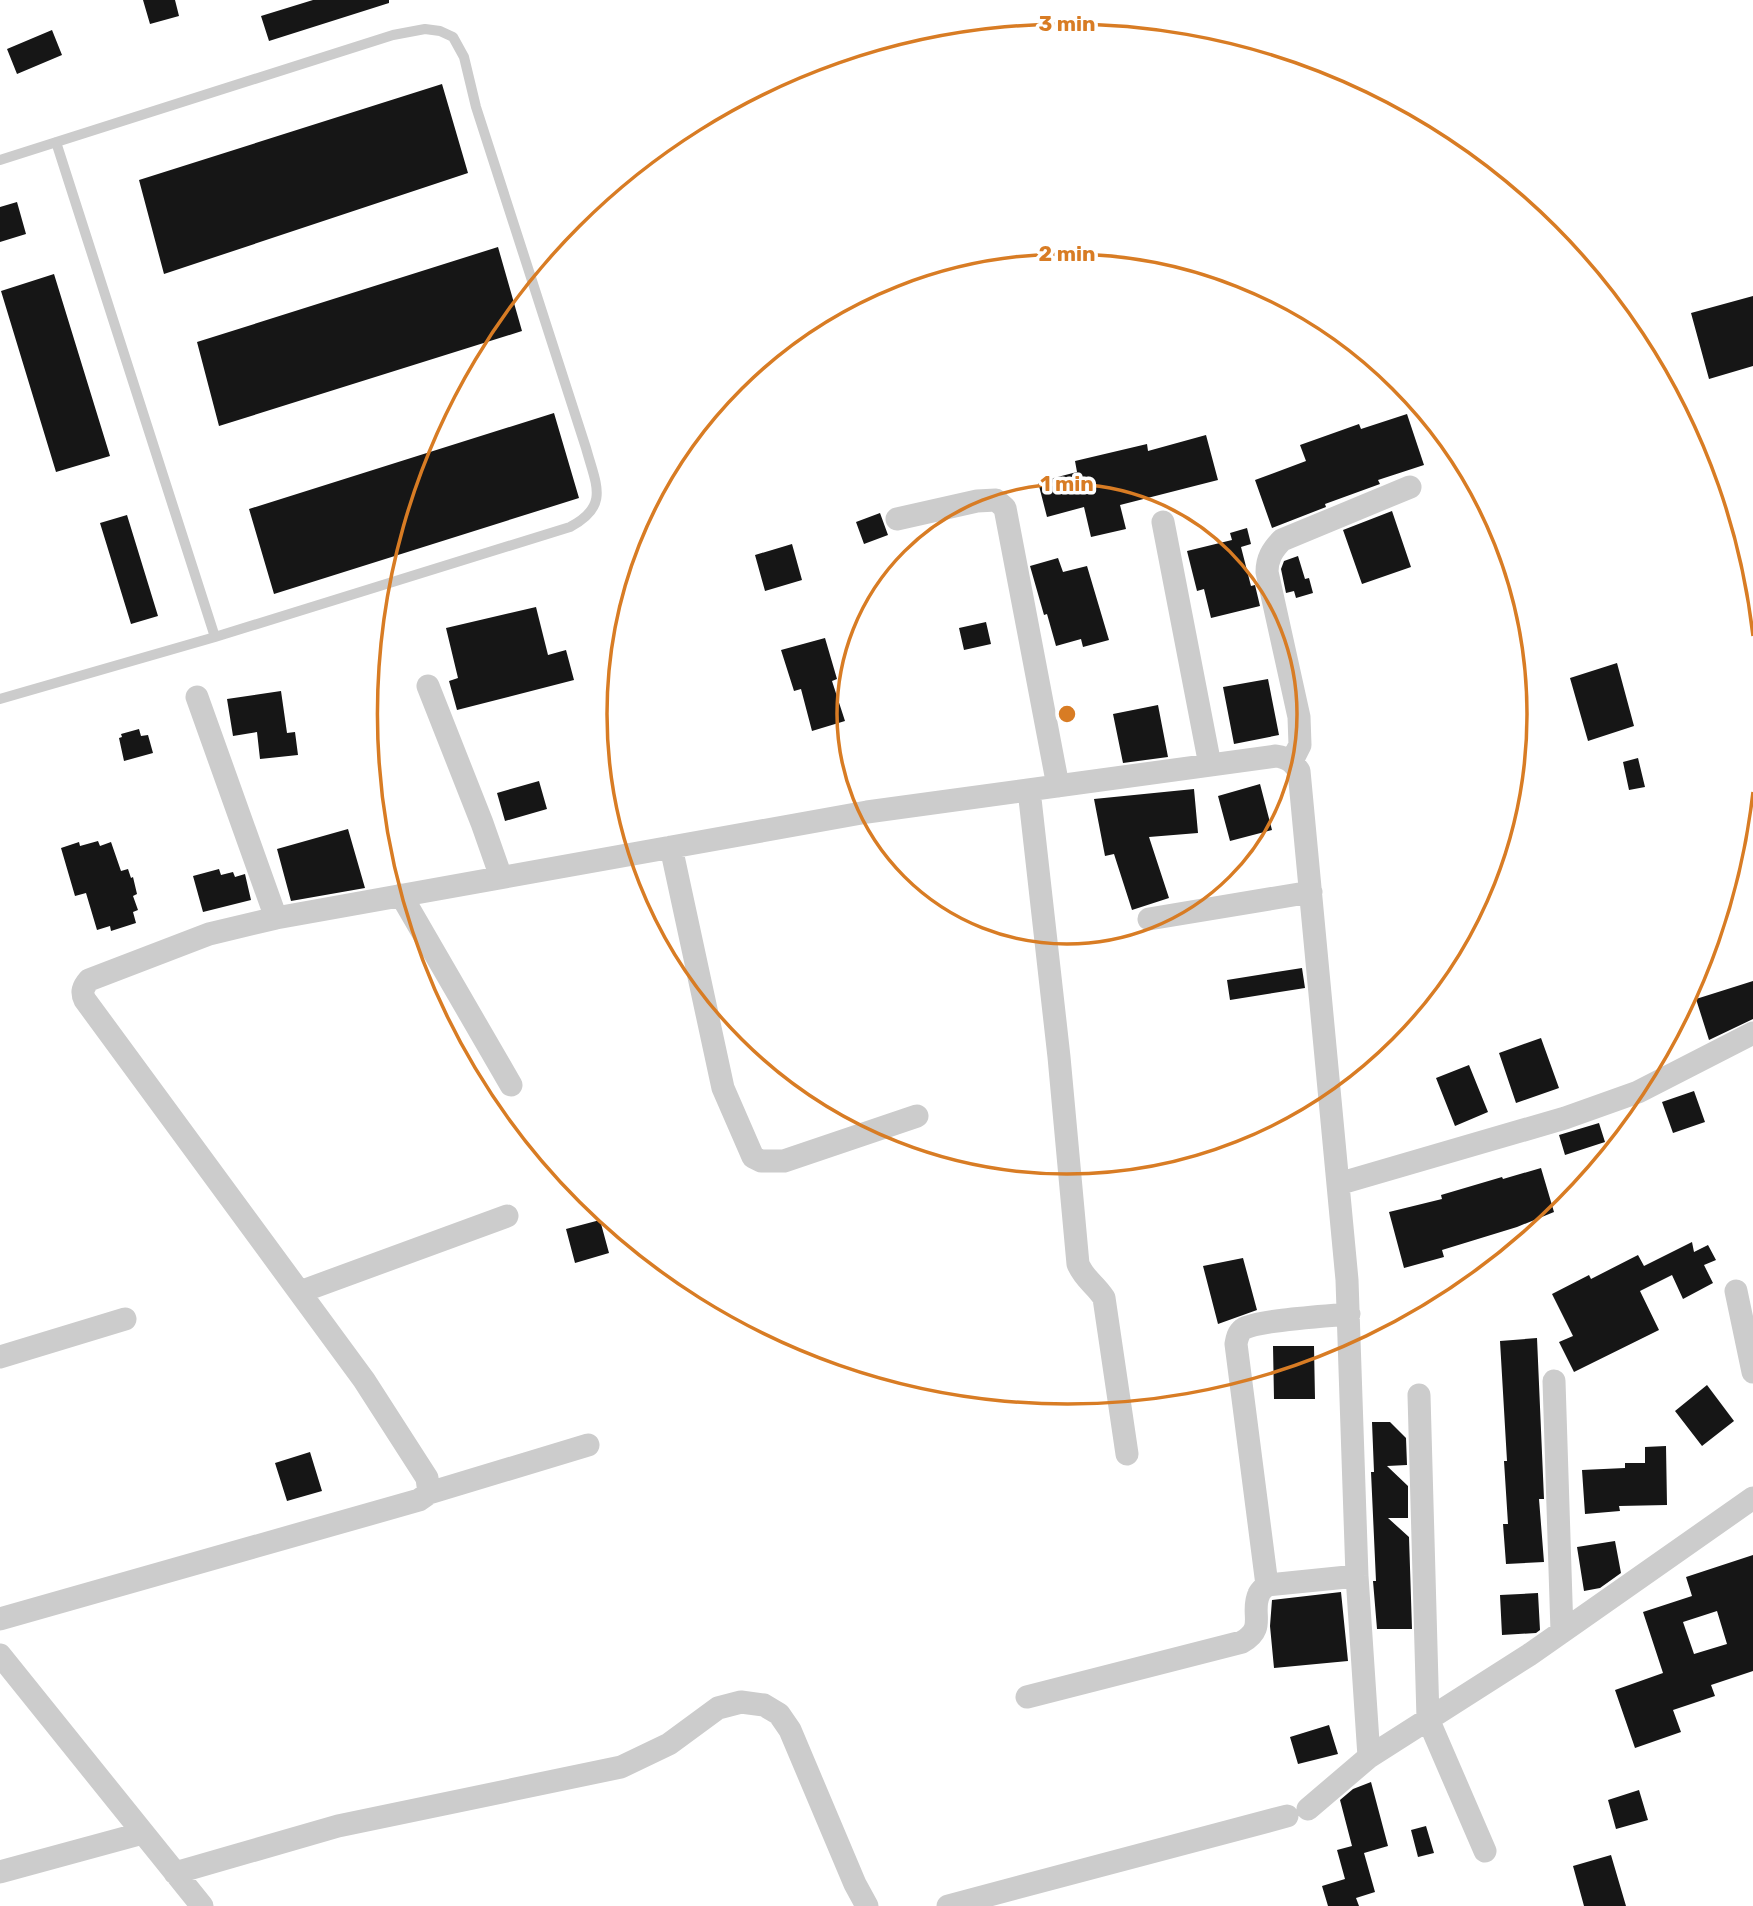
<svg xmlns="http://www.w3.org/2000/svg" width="1753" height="1906" font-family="Rubik,sans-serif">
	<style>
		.building { fill: #161616; fill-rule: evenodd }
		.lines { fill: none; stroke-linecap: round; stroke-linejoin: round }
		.lane { stroke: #ccc; stroke-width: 10 }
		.street { stroke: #ccc; stroke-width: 23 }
		.ring { fill: none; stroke: #d87c24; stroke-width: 3.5 }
		.centre { fill: #d87c24; stroke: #fff; stroke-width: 3.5 }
		.ring-label { font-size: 21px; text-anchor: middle; font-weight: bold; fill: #d87c24; stroke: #fff; stroke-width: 7; stroke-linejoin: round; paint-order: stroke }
	</style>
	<rect width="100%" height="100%" fill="#fff"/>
	<path class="building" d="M143 0H175L179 16 150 24Z
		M313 0H389V3L269 41 261 16Z
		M52 30 62 55 17 74 7 49Z
		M442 84 468 173 164 274 139 180Z
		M17 202 26 234 0 242V207Z
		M498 247 522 331 219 426 197 342Z
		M54 274 110 456 56 472 1 291Z
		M1753 296V366L1709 379 1691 313Z
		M554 413 579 498 274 594 249 509Z
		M1407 414 1424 465 1378 480 1380 484 1325 504 1326 507 1272 528 1255 480 1306 461 1300 445 1359 424 1361 429Z
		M1206 435 1218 480 1120 505 1126 529 1091 537 1084 507 1047 517 1038 482 1077 472 1075 461 1147 444 1148 451Z
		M1392 511 1411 567 1362 584 1343 530Z
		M880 513 888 535 864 544 856 522Z
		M127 515 158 616 131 624 100 523Z
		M1247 528 1251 544 1241 547 1251 586 1255 585 1260 606 1211 618 1204 589 1197 591 1187 551 1232 540 1230 533Z
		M792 544 802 580 765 591 755 555Z
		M1298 556 1305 579 1309 578 1313 593 1296 598 1294 591 1286 593 1281 569 1284 561Z
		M1058 558 1063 572 1087 566 1109 640 1083 647 1081 639 1056 646 1047 614 1044 615 1030 566Z
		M536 607 548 655 566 650 574 680 457 710 449 681 458 678 446 628Z
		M986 622 991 644 964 650 959 628Z
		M825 638 837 679 832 681 845 721 812 731 801 689 794 691 781 650Z
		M1617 663 1634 726 1588 741 1570 678Z
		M1268 679 1279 735 1234 744 1223 687Z
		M281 691 287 733 295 732 298 755 260 759 257 732 233 736 227 699Z
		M1158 705 1168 757 1123 763 1113 714Z
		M139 729 141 736 148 735 153 753 124 761 119 738 122 737 121 734Z
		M1638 758 1645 787 1629 790 1623 762Z
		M539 781 547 809 505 821 497 793Z
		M1260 784 1272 830 1230 841 1218 796Z
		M1194 789 1198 833 1149 837 1169 898 1132 910 1114 854 1105 856 1094 799Z
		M348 829 365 888 291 901 277 849Z
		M98 841 100 846 111 842 121 871 128 869 131 878 133 877 137 894 133 896 138 910 133 912 136 923 111 931 110 926 97 930 86 893 75 896 61 848 79 842 80 846Z
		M219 869 221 875 233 872 235 877 245 874 251 900 203 912 193 876Z
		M1302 968 1305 988 1230 1000 1227 980Z
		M1753 981V1019L1709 1040 1696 999Z
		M1541 1038 1559 1088 1516 1103 1499 1053Z
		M1469 1065 1488 1112 1455 1126 1436 1078Z
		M1694 1091 1705 1122 1673 1133 1662 1102Z
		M1599 1123 1605 1142 1565 1155 1559 1135Z
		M1541 1168 1554 1212 1517 1227 1442 1250 1444 1257 1404 1268 1389 1212 1442 1199 1441 1195 1502 1177 1503 1179Z
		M600 1220 609 1253 575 1263 566 1229Z
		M1692 1242 1694 1252 1708 1245 1716 1260 1704 1265 1713 1283 1683 1299 1672 1275 1640 1291 1659 1330 1574 1372 1559 1342 1573 1336 1552 1294 1589 1275 1591 1279 1638 1255 1644 1266Z
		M1243 1258 1257 1310 1218 1324 1203 1266Z
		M1537 1338 1544 1499H1539L1544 1562 1506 1564 1503 1524H1508L1504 1461H1507L1500 1341Z
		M1273 1346H1314L1315 1399H1274Z
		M1707 1385 1734 1421 1702 1446 1675 1411Z
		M1372 1422H1390L1406 1438 1407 1465 1387 1466 1408 1486V1518H1388L1409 1537 1412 1629H1377L1373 1581H1376L1371 1472H1374Z
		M1666 1446 1667 1505 1619 1506 1620 1511 1585 1514 1582 1470 1625 1468V1463H1645V1447Z
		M310 1452 322 1491 287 1501 275 1463Z
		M1615 1541 1621 1573 1600 1588 1584 1591 1577 1547Z
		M1753 1555V1671L1711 1685 1715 1696 1673 1710 1681 1732 1635 1748 1615 1690 1663 1673 1643 1612 1692 1596 1686 1577ZM1717 1611 1727 1644 1694 1654 1683 1622Z
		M1341 1592 1348 1661 1274 1668 1270 1626 1272 1600Z
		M1538 1593 1540 1630 1536 1633 1502 1635 1500 1595Z
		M1329 1725 1338 1754 1298 1764 1290 1737Z
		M1371 1782 1388 1846 1364 1853 1375 1892 1356 1898 1359 1906H1328L1322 1886 1345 1879 1337 1850 1352 1846 1340 1800 1353 1789Z
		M1639 1790 1648 1820 1616 1829 1608 1800Z
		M1426 1826 1434 1853 1418 1857 1411 1830Z
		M1611 1855 1626 1906H1584L1573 1866Z"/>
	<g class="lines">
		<path class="lane" d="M56 142 215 637
			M0 160 393 35 425 29 440 31 453 37 464 57 476 107 586 448C596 485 610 506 570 527L215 637 0 699"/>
		<path class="street" d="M897 519 977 501 996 500 1005 508 1058 786
			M1163 522 1210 765
			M428 686 482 823 501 877
			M197 697 276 918
			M1292 761 1300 745 1299 717 1267 572C1267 559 1272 550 1282 540L1410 487
			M1029 790 1059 1057 1078 1264C1085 1280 1095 1284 1104 1298L1127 1454
			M671 847 723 1088 753 1157 761 1161H784L917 1116
			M401 895 511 1085
			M1149 919 1311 892
			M1338 1184 1565 1118 1638 1092 1753 1033
			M1736 1291 1753 1372
			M300 1292 507 1216
			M0 1357 125 1319
			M1554 1381 1562 1632
			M1419 1395 1428 1719 1485 1851
			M429 1493 427 1478 364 1380 85 1000C81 992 83 987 89 980L209 934 276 918 867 812 1276 756C1288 758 1292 761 1299 771L1347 1280 1357 1576 1369 1757
			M1267 1585 1236 1344C1237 1338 1238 1333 1243 1329 1258 1320 1328 1316 1349 1314
			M0 1619 419 1500 429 1493 588 1445
			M0 1655 202 1906
			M1027 1697 1242 1642C1267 1628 1250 1613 1259 1594 1260 1591 1264 1588 1267 1585L1357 1576
			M1308 1809 1369 1757 1529 1655 1753 1498
			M0 1872 143 1833
			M175 1873 338 1826 621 1767 669 1744 718 1708 741 1702 764 1705 779 1714 790 1730 855 1884 867 1906
			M948 1906 1287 1816"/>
	</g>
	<g class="ring">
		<circle cx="1067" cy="714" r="230"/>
		<circle cx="1067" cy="714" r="460"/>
		<path d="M1753 792A690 690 0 1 1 1753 636"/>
	</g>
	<circle cx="1067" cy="714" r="10" class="centre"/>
	<g class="ring-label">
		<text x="1067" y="31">3 min</text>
		<text x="1067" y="261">2 min</text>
		<text x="1067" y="491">1 min</text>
	</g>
</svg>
